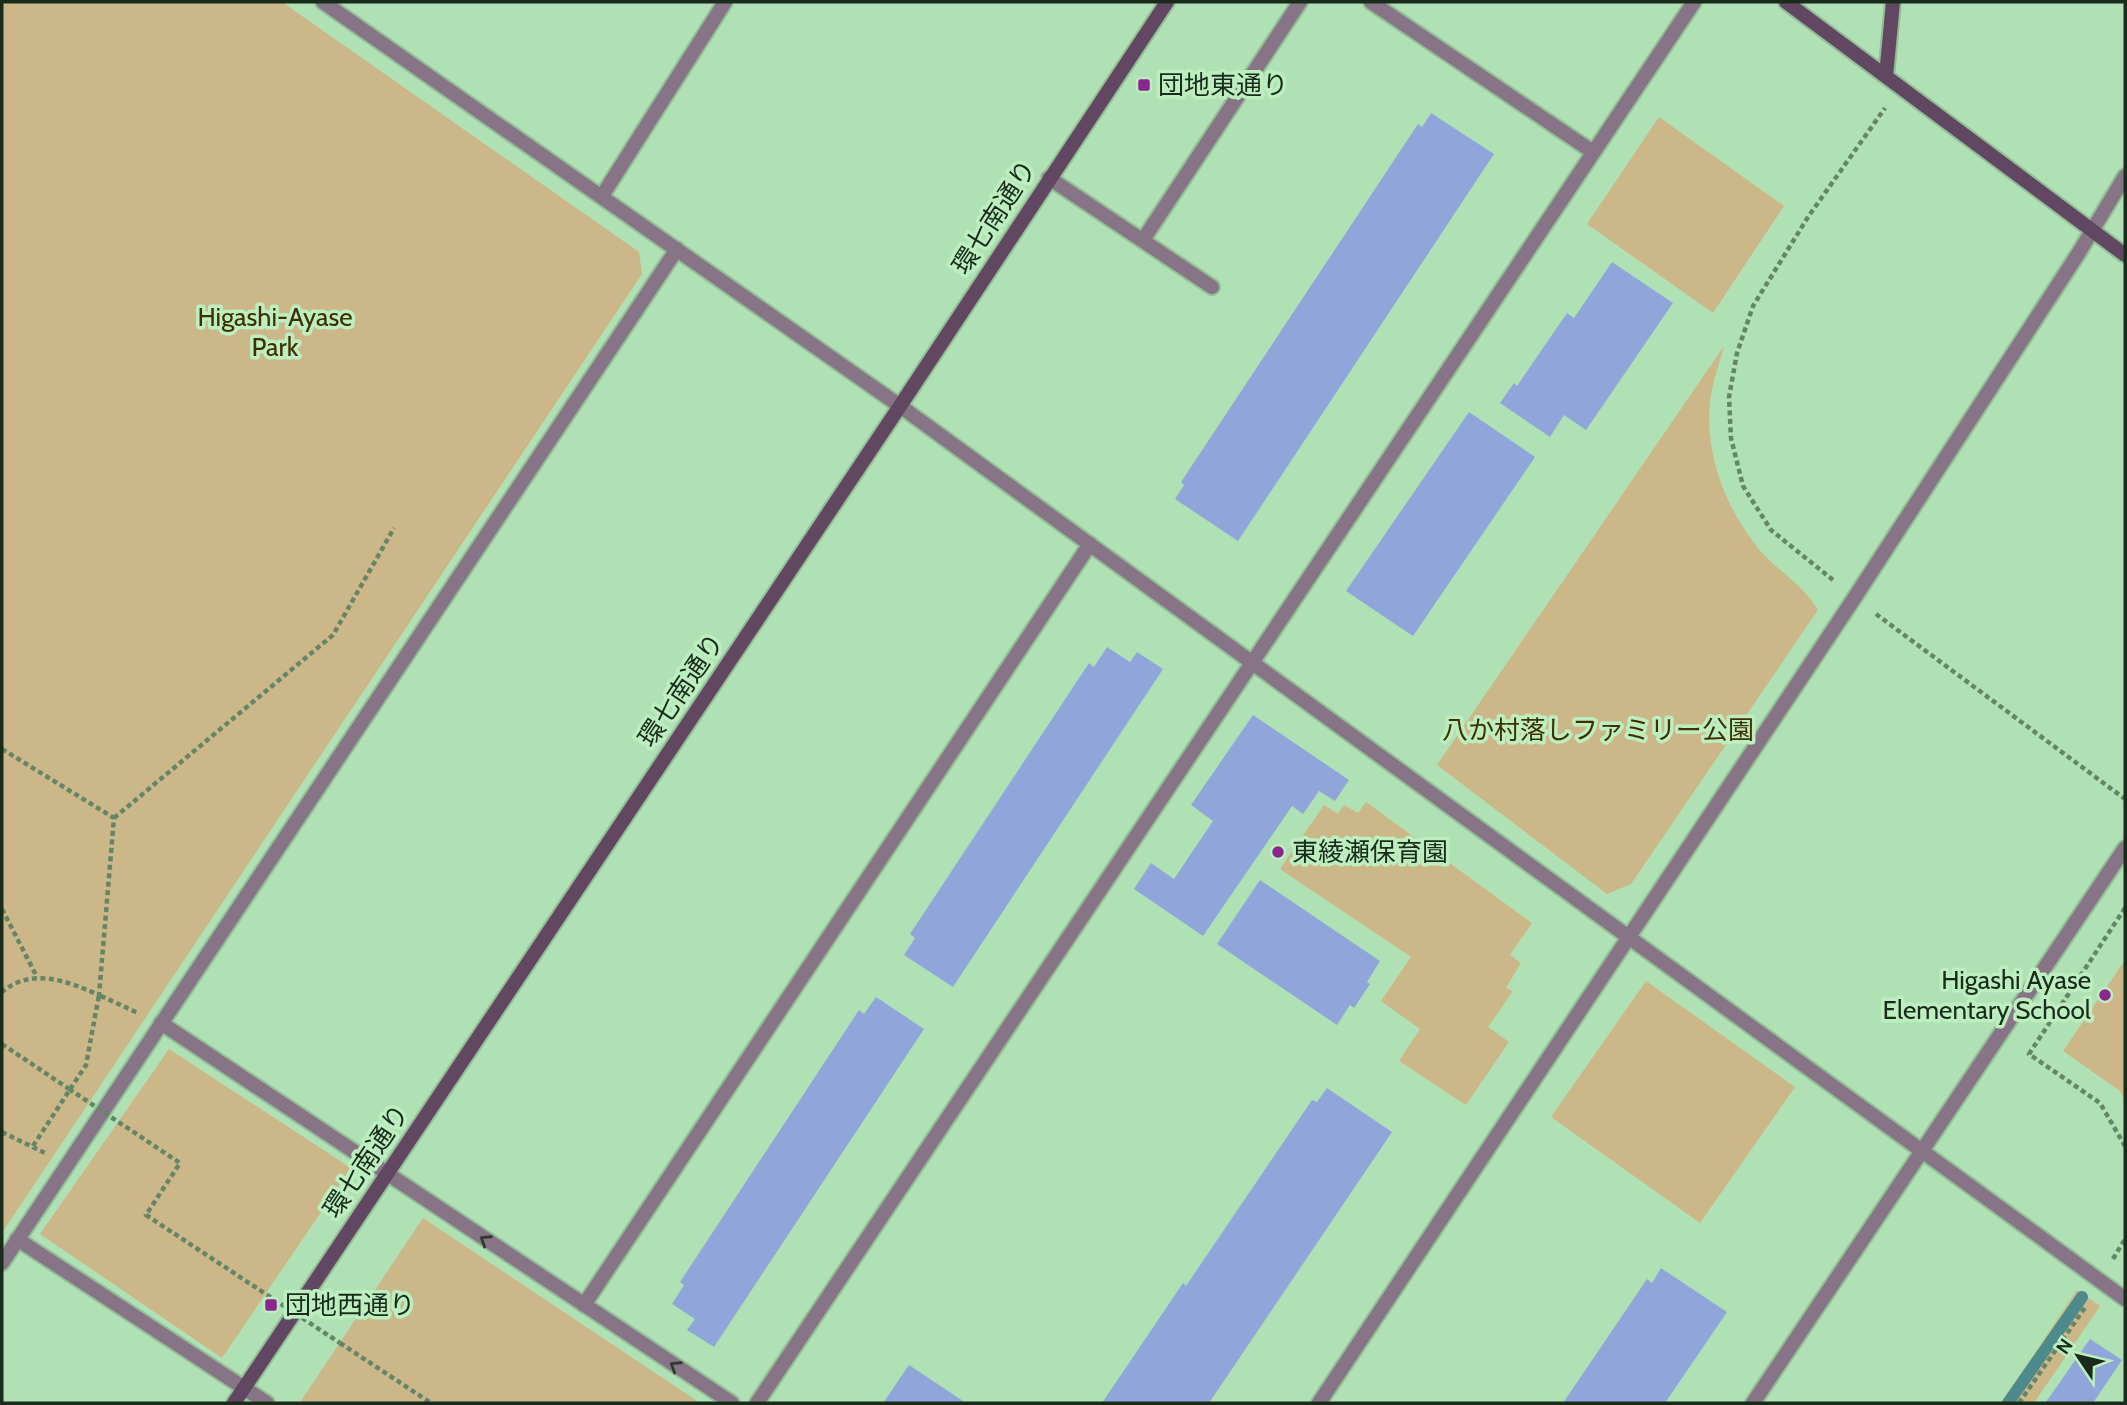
<svg xmlns="http://www.w3.org/2000/svg" width="2127" height="1405" font-family="Cabin,'Noto Sans JP',sans-serif">
	<style>
		.green { fill: #ccb788 }
		.lines { fill: none; stroke-linecap: round; stroke-linejoin: round }
		.stream { stroke: #4c8a8c; stroke-width: 12 }
		.building { fill: #90a6da }
		.lane-casing { stroke: #92bd95; stroke-width: 18 }
		.street-casing { stroke: #92bd95; stroke-width: 18 }
		.secondary-casing { stroke: #92bd95; stroke-width: 18 }
		.path { stroke: #648667; stroke-width: 4.5; stroke-dasharray: 5 3.5; stroke-linecap: butt }
		.lane { stroke: #877486; stroke-width: 14 }
		.street { stroke: #877486; stroke-width: 14 }
		.secondary { stroke: #624762; stroke-width: 14 }
		.path-bridge { stroke: #648667; stroke-width: 4.5; stroke-dasharray: 5 3.5; stroke-linecap: butt }
		.oneway { stroke: #2f3a30 }
		.poi-dot { fill: #8a268d; stroke: #bdeec0; stroke-width: 2.5 }
		.labels { text-anchor: middle; stroke-width: 7; stroke-linejoin: round; paint-order: stroke }
		.poi-label { font-size: 26px; fill: #192c1b; stroke: #bdeec0; text-anchor: start }
		.street-label { font-size: 26px; fill: #192c1b; stroke: #bdeec0 }
		.park-label { font-size: 26px; fill: #412f00; stroke: #bdeec0 }
	</style>
	<rect width="100%" height="100%" fill="#b0e1b4"/>
	<path class="green" d="M2 2H282L639 252 642 274 2 1233Z
		M1659 117 1784 206 1713 313 1587 224Z
		M1724 346C1719 364 1712 384 1710 403 1705 456 1726 508 1758 548 1777 571 1803 584 1818 610L1631 884 1607 894 1437 765Z
		M1366 802 1532 923 1510 955 1521 963 1506 988 1513 991 1488 1027 1509 1042 1466 1105 1399 1061 1420 1029 1381 1001 1411 957 1280 869 1324 805 1338 814 1344 805 1358 813Z
		M2125 960V1101L2120 1091 2063 1051Z
		M1646 981 1795 1087 1700 1223 1551 1117Z
		M169 1049 351 1168 222 1358 40 1234Z
		M423 1218 700 1403H304L301 1401Z
		M2077 1290 2100 1306 2034 1403H2001Z"/>
	<g class="lines">
		<path class="stream" d="M2008 1403 2082 1297"/>
	</g>
	<path class="building" d="M1431 113 1494 154 1238 541 1175 499 1184 485 1181 482 1418 124 1422 127Z
		M1612 262 1673 303 1586 430 1564 415 1550 437 1500 403 1514 383 1517 386 1567 313 1574 318Z
		M1469 412 1535 457 1413 636 1346 591Z
		M1107 647 1130 662 1137 652 1163 669 953 987 904 955 915 938 910 934 1089 663 1094 667Z
		M1253 715 1349 780 1335 801 1319 791 1303 814 1292 806 1203 936 1134 889 1151 863 1174 879 1213 821 1191 805Z
		M1260 880 1380 961 1367 982 1370 984 1354 1008 1350 1005 1337 1025 1217 944Z
		M876 997 924 1029 714 1347 687 1330 695 1319 672 1304 684 1285 680 1282 859 1010 864 1014Z
		M1327 1088 1392 1132 1209 1403H1102L1183 1283 1186 1286 1312 1100 1317 1102Z
		M1661 1268 1727 1312 1665 1403H1563L1647 1279 1652 1283Z
		M2090 1339 2122 1360 2093 1403 2046 1402Z
		M909 1365 966 1403H883Z"/>
	<g class="lines">
		<defs>
			<path id="lane" d="M1371 2 1593 152
				M1049 178 1212 287
				M1143 240 1300 2
				M584 1305 1090 544"/>
			<path id="street" d="M323 2 900 406 2125 1299
				M602 196 725 2
				M161 1023 732 1403
				M17 1239 267 1403
				M2 1263 677 249
				M757 1403 1694 2
				M1319 1403 1855 597 2078 254 2125 176
				M1753 1403 2125 848"/>
			<path id="secondary" d="M1786 2 2125 255
				M1886 76 1893 2
				M234 1403 900 406 1167 2"/>
		</defs>
		<use href="#lane" class="lane-casing"/>
		<use href="#street" class="street-casing"/>
		<use href="#secondary" class="secondary-casing"/>
		<path class="path" d="M1833 580 1771 530 1743 486 1731 438 1729 397 1737 353 1753 306 1808 217 1885 108
			M1876 614 2125 799
			M2 749 114 818 99 995C67 981 32 967 2 992
			M114 818 333 635 394 528
			M2125 908 2029 1054 2100 1103 2125 1146
			M2 909 37 977
			M2 1044 69 1089
			M2 1132 45 1153
			M33 1146 86 1065 99 995 138 1013
			M2113 1259 2125 1239
			M340 1343 431 1403
			M2019 1403 2086 1306"/>
		<use href="#lane" class="lane"/>
		<use href="#street" class="street"/>
		<use href="#secondary" class="secondary"/>
		<path class="path-bridge" d="M69 1089 180 1163 146 1215 340 1343"/>
	</g>
	<defs><path id="oneway-chevron" d="M-2-3.5L2.5 0L-2 3.5" fill="none" stroke-width="1.6" stroke-linecap="round" stroke-linejoin="round" transform="scale(1.75)"/></defs>
	<g class="oneway">
		<use href="#oneway-chevron" transform="translate(485 1240) rotate(-147)"/>
		<use href="#oneway-chevron" transform="translate(675 1366) rotate(-147)"/>
	</g>
	<g class="poi-dot">
		<rect x="1137" y="78" width="14" height="14" rx="3.5"/>
		<circle cx="1278" cy="852" r="7"/>
		<circle cx="2105" cy="995" r="7"/>
		<rect x="264" y="1298" width="14" height="14" rx="3.5"/>
	</g>
	<g class="labels">
		<g class="poi-label">
			<text x="1158" y="94">団地東通り</text>
			<text x="1292" y="861">東綾瀬保育園</text>
			<text x="2091" y="989" text-anchor="end">Higashi Ayase<tspan x="2091" dy="30">Elementary School</tspan></text>
			<text x="285" y="1314">団地西通り</text>
		</g>
		<g class="street-label">
			<text transform="translate(994 217) rotate(-57)" y="9">環七南通り</text>
			<text transform="translate(681 690) rotate(-56)" y="9">環七南通り</text>
			<text transform="translate(366 1161) rotate(-56)" y="9">環七南通り</text>
		</g>
		<g class="park-label">
			<text x="275" y="326">Higashi-Ayase<tspan x="275" dy="30">Park</tspan></text>
			<text x="1598" y="739">八か村落しファミリー公園</text>
		</g>
	</g>
	<rect width="2127" height="1405" fill="none" stroke="#192c1b" stroke-width="7"/>
	<g transform="translate(2078 1356) rotate(305)" stroke="#bdeec0" stroke-width="5" paint-order="stroke">
	<path d="M0-5L12 26L0 18L-12 26Z" fill="#192c1b"/>
	<text y="-10" font-size="19" font-weight="bold" text-anchor="middle" fill="#192c1b">N</text>
	</g>
</svg>
